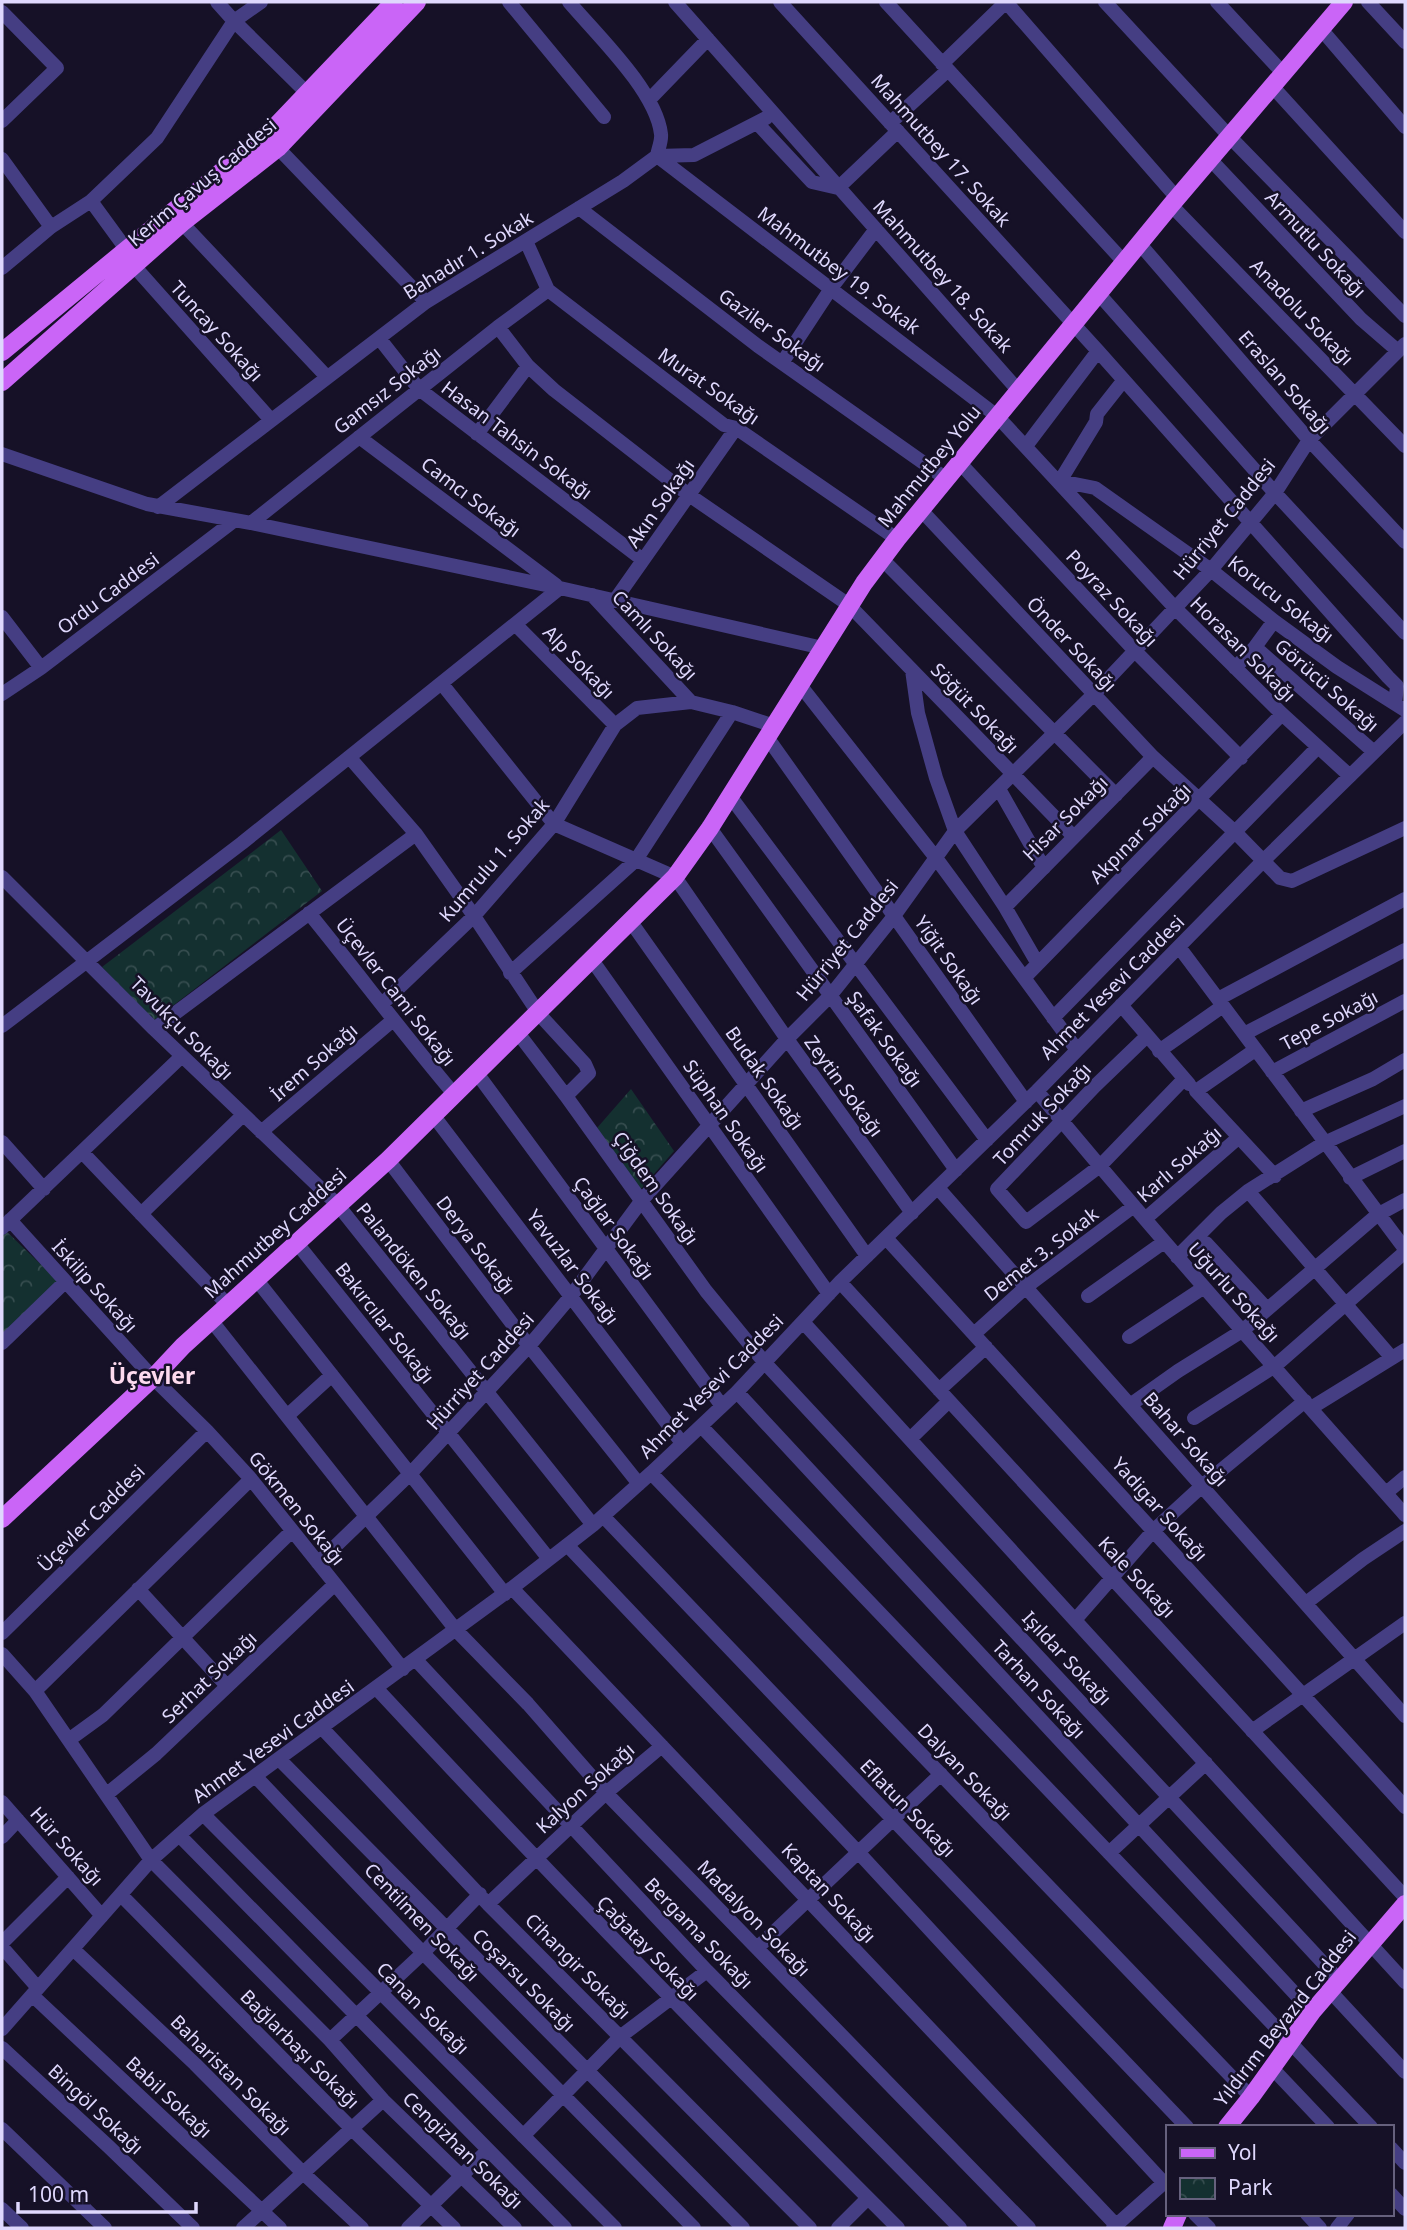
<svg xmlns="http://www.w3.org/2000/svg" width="1407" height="2230" font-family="'Noto Sans',sans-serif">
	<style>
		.park { fill: url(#park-crowns) }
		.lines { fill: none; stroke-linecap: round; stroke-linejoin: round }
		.minor { stroke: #453e83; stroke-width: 14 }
		.major { stroke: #ca65f7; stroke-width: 18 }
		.labels { text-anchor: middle; stroke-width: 5; stroke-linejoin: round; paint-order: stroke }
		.street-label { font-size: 19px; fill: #dfd8fd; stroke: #161127 }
		.quarter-label { font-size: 23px; font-weight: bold; fill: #fddaee; stroke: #161127 }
	</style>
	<defs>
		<pattern id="park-crowns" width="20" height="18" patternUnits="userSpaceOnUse" patternTransform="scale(1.75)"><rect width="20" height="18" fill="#143030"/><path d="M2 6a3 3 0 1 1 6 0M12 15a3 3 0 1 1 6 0" fill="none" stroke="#364d4f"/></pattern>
	</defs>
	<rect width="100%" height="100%" fill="#161127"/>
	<path class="park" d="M281 830 322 891 153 1021 102 967Z
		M631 1089 674 1151 640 1190 597 1128Z
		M6 1231 59 1282 2 1338V1235Z"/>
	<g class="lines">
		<path class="minor" d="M217 2 234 21 261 2
			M509 2 604 117
			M675 2 1018 390
			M780 2 1098 351 1388 677 1397 686 1395 704
			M886 2 1124 262
			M1006 2 1177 198
			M1105 2 1230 137 1405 316
			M1217 2 1283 73
			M1368 2 1405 42
			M2 12 57 68 2 121
			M1321 29 1405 127
			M942 64 1006 2
			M1272 86 1405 232
			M649 100 708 39
			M757 123 812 182 838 188 898 131
			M890 123 948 70
			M278 148 426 302
			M657 156 997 416 1175 608 1282 714 1350 776
			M657 156 694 155 766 118
			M2 159 51 227
			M1210 159 1361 319 1398 351
			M91 201 126 249
			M1171 205 1405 446
			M579 208 758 346 945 478
			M182 223 327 377
			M526 241 548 290 724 425 736 428 897 539
			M1139 243 1309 440 1405 542
			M134 266 271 420
			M2 268 51 227 91 201 157 138 234 21 307 93
			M1098 293 1275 493 1405 633
			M498 327 528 366 554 390 689 495 849 605 1074 837
			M379 338 419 389 643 560
			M782 363 832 287 876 229
			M477 434 528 366
			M359 437 556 585
			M1026 446 1098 351
			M2 454 147 504 251 523 560 588 823 648
			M959 462 1135 651 1241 758
			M1060 481 1095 488 1211 570 1274 621 1337 667 1405 710
			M1060 481 1096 422 1097 414 1123 381
			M158 507 426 302 623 181 657 156C658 149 662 141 661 134 656 91 597 35 569 2
			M921 510 1153 757 1236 833 1280 878 1292 881 1405 828
			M251 523 498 327 548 290
			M882 559 1116 795
			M592 595 691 702
			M615 600 736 428
			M2 617 41 668
			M516 625 615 725
			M1255 647 1374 752
			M1235 668 1255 647 1274 621
			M912 670 918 713 936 778 955 831 1005 907 1038 964
			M442 684 554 824 675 877 787 1039 912 1213
			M800 685 936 858 1077 1050
			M2 694 41 668 235 520
			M767 737 1026 1102
			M350 758 416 834 474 916 539 1014 585 1064 589 1073 566 1096
			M999 789 1044 868
			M730 796 987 1140
			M710 828 956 1170
			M2 877 154 1029 337 1204 593 1525
			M1005 907 1153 757
			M309 913C358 973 404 1035 454 1094
			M631 922 867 1256
			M1179 947 1405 1249
			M592 960 829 1294
			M510 973 636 860 732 712
			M1024 978 1282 714
			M1218 999 1405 899
			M382 1004 474 916 554 824 615 725 637 708 691 702 732 712 774 726
			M1121 1005 1189 1084
			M1053 1018 1317 748
			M2 1026 242 843 560 588
			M154 1029 416 834
			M518 1033 566 1096 706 1291 765 1363 1339 1980
			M1244 1034 1405 950
			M1147 1036 1095 1086 997 1189 1026 1222 1100 1166 1184 1079
			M1255 1050 1196 1091 1275 1176
			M1159 1051 1223 1006
			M476 1072 722 1406
			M1272 1072 1405 1001
			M1037 1091C1156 1235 1281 1375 1405 1515
			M1301 1111 1373 1079 1405 1060
			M433 1115 682 1443
			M261 1132 392 1021
			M2 1142 44 1189
			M82 1152 228 1305
			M388 1160 529 1346 639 1484
			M1350 1178 1405 1151
			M938 1188 1405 1716
			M1248 1191 1392 1358
			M141 1214 243 1115
			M1145 1219 1238 1138
			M10 1220 153 1378 207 1431 251 1479 403 1669
			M2 1228 182 1056
			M886 1238 1405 1807
			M296 1242 549 1559
			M1192 1242 1221 1213 1248 1191 1324 1143 1405 1106
			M1177 1257 1192 1242 1206 1243 1267 1309
			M256 1279 505 1594
			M840 1282 1405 1897
			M1088 1296 1164 1242
			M211 1320 456 1630 528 1704 606 1793 1029 2228
			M803 1322 1405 1982
			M974 1334 1026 1287 1134 1206
			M1129 1337 1203 1288
			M2 1343 65 1282
			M939 1390 986 1347
			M737 1392 1312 2012
			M1130 1405 1178 1371 1242 1331 1377 1215 1405 1200
			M1311 1408 1405 1350
			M287 1416 332 1375
			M1194 1418 1275 1366 1405 1252
			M701 1426 1371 2127
			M910 1439 949 1401
			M651 1473 1251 2097
			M251 1479 35 1691 151 1860 330 2040 383 2100 515 2228
			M1386 1493 1405 1477
			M603 1516 1187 2127
			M567 1545 858 1852 1164 2183
			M318 1563 410 1474 529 1346 571 1296 642 1200 787 1039 830 996 894 916 955 831 1093 695 1211 570 1275 493 1309 440 1405 344
			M512 1588 1116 2225
			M138 1589 227 1686
			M1306 1603 1363 1559 1405 1531
			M1075 1620 1153 1531 1202 1486 1305 1401
			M2 1633 207 1431
			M2 1654 35 1691
			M416 1660 707 1971 960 2228
			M377 1689C547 1872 721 2051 898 2228
			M322 1728 488 1904 810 2228
			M1252 1731 1405 1623
			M70 1739 103 1715 292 1531
			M279 1759 743 2228
			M255 1776 423 1953 694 2228
			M107 1794 156 1754 335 1584
			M2 1802 102 1916
			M203 1814 615 2228
			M179 1835 565 2228
			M2 1837 18 1820
			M1109 1853 1206 1763
			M121 1895 353 2130 454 2228
			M488 1904 606 1793 662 1746
			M2 1943 68 1877
			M2 1947 38 1988
			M757 1948 941 1774
			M73 1949 195 2064 303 2173 362 2228
			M1330 1991 1405 2072
			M32 1995 280 2228
			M2 2029 151 1860 203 1814 512 1588 593 1525 651 1473 737 1392 840 1282 1037 1091 1263 861 1405 722
			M330 2040 423 1953 480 1894
			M2 2048 108 2146 193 2228
			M1272 2068 1328 2127
			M2 2129 105 2228
			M523 2136 621 2036 707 1971
			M1391 2148 1405 2163
			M1391 2194 1405 2209
			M2 2209 22 2228
			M1195 2214 1209 2228
			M1307 2214 1320 2228
			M243 2228 383 2100
			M408 2228 488 2150
			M838 2228 868 2198
			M1113 2228 1167 2180
			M1337 2228 1348 2214"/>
		<path class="major" d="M2 352 272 130 394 2
			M2 382 182 223 278 148 417 2
			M2 1519 153 1378 183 1346 388 1160 675 877 710 828 864 583 897 539 1171 205 1344 2
			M1227 2127 1251 2097 1312 2012 1405 1904
			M1172 2228 1178 2214"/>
	</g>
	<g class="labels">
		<g class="street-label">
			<text transform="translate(941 150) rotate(48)" y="7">Mahmutbey 17. Sokak</text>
			<text transform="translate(202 182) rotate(-40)" y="7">Kerim Çavuş Caddesi</text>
			<text transform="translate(1316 244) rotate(47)" y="7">Armutlu Sokağı</text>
			<text transform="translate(468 255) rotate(-32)" y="7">Bahadır 1. Sokak</text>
			<text transform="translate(839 270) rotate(37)" y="7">Mahmutbey 19. Sokak</text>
			<text transform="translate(943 276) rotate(48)" y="7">Mahmutbey 18. Sokak</text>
			<text transform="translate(1302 312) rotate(46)" y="7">Anadolu Sokağı</text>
			<text transform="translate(772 330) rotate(36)" y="7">Gaziler Sokağı</text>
			<text transform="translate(217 331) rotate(48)" y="7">Tuncay Sokağı</text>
			<text transform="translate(1285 382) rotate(49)" y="7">Eraslan Sokağı</text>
			<text transform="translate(709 386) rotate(35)" y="7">Murat Sokağı</text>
			<text transform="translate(387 390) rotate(-38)" y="7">Gamsız Sokağı</text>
			<text transform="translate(517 440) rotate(37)" y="7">Hasan Tahsin Sokağı</text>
			<text transform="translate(929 466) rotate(-51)" y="7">Mahmutbey Yolu</text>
			<text transform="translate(471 497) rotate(37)" y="7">Camcı Sokağı</text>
			<text transform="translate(660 503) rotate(-55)" y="7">Akın Sokağı</text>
			<text transform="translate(1224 519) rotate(-51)" y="7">Hürriyet Caddesi</text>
			<text transform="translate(108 593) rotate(-37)" y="7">Ordu Caddesi</text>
			<text transform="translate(1112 598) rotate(47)" y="7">Poyraz Sokağı</text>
			<text transform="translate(1281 599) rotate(38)" y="7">Korucu Sokağı</text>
			<text transform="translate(655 635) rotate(47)" y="7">Camlı Sokağı</text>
			<text transform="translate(1072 644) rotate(47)" y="7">Önder Sokağı</text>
			<text transform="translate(1243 649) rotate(45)" y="7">Horasan Sokağı</text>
			<text transform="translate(579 662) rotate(46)" y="7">Alp Sokağı</text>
			<text transform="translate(1327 685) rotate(41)" y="7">Görücü Sokağı</text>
			<text transform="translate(975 708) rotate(46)" y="7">Söğüt Sokağı</text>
			<text transform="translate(1065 818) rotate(-45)" y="7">Hisar Sokağı</text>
			<text transform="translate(1140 833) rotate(-45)" y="7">Akpınar Sokağı</text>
			<text transform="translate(494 860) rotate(-49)" y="7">Kumrulu 1. Sokak</text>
			<text transform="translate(847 940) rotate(-51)" y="7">Hürriyet Caddesi</text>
			<text transform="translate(949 960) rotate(55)" y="7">Yiğit Sokağı</text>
			<text transform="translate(1112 987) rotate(-45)" y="7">Ahmet Yesevi Caddesi</text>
			<text transform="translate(396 992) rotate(52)" y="7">Üçevler Cami Sokağı</text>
			<text transform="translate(1329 1020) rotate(-28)" y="7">Tepe Sokağı</text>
			<text transform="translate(182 1028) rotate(45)" y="7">Tavukçu Sokağı</text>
			<text transform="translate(885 1039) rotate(54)" y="7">Şafak Sokağı</text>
			<text transform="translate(314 1062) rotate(-41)" y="7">İrem Sokağı</text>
			<text transform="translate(765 1078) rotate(55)" y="7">Budak Sokağı</text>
			<text transform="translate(844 1086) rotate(54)" y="7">Zeytin Sokağı</text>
			<text transform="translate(1042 1114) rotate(-47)" y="7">Tomruk Sokağı</text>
			<text transform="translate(726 1116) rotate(55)" y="7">Süphan Sokağı</text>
			<text transform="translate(1179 1164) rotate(-41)" y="7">Karlı Sokağı</text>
			<text transform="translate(656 1188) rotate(55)" y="7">Çiğdem Sokağı</text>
			<text transform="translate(614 1228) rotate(54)" y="7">Çağlar Sokağı</text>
			<text transform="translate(275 1233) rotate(-42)" y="7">Mahmutbey Caddesi</text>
			<text transform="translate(476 1245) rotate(53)" y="7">Derya Sokağı</text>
			<text transform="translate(1041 1254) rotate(-38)" y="7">Demet 3. Sokak</text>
			<text transform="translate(573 1267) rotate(53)" y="7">Yavuzlar Sokağı</text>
			<text transform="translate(414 1271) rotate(51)" y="7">Palandöken Sokağı</text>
			<text transform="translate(95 1286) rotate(48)" y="7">İskilip Sokağı</text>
			<text transform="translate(1234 1292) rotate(48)" y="7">Uğurlu Sokağı</text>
			<text transform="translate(385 1323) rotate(52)" y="7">Bakırcılar Sokağı</text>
			<text transform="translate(480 1371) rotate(-48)" y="7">Hürriyet Caddesi</text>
			<text transform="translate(711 1386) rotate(-45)" y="7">Ahmet Yesevi Caddesi</text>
			<text transform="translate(1186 1439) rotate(49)" y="7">Bahar Sokağı</text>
			<text transform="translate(297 1508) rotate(51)" y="7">Gökmen Sokağı</text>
			<text transform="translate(1160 1509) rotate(48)" y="7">Yadigar Sokağı</text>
			<text transform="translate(91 1518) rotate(-45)" y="7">Üçevler Caddesi</text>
			<text transform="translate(1137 1577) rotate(47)" y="7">Kale Sokağı</text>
			<text transform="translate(1067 1658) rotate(47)" y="7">Işıldar Sokağı</text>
			<text transform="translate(209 1677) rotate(-44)" y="7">Serhat Sokağı</text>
			<text transform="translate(1039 1689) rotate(47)" y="7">Tarhan Sokağı</text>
			<text transform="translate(273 1741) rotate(-36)" y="7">Ahmet Yesevi Caddesi</text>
			<text transform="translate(965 1772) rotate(46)" y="7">Dalyan Sokağı</text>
			<text transform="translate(585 1788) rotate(-42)" y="7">Kalyon Sokağı</text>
			<text transform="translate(908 1808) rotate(46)" y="7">Eflatun Sokağı</text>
			<text transform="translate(67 1846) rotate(48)" y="7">Hür Sokağı</text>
			<text transform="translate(829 1893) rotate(47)" y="7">Kaptan Sokağı</text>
			<text transform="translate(754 1918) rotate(46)" y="7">Madalyon Sokağı</text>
			<text transform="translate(422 1922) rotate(46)" y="7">Centilmen Sokağı</text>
			<text transform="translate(699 1933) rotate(46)" y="7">Bergama Sokağı</text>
			<text transform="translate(648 1948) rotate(46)" y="7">Çağatay Sokağı</text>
			<text transform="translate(578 1966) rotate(45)" y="7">Cihangir Sokağı</text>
			<text transform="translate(524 1980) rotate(45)" y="7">Coşarsu Sokağı</text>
			<text transform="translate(423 2008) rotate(45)" y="7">Canan Sokağı</text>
			<text transform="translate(1285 2018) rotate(-52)" y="7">Yıldırım Beyazıd Caddesi</text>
			<text transform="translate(300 2049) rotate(45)" y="7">Bağlarbaşı Sokağı</text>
			<text transform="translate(231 2075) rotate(45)" y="7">Baharistan Sokağı</text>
			<text transform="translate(169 2097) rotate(43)" y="7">Babil Sokağı</text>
			<text transform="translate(96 2109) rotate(43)" y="7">Bingöl Sokağı</text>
			<text transform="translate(463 2150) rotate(44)" y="7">Cengizhan Sokağı</text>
		</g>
		<g class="quarter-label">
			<text x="152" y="1384">Üçevler</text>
		</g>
	</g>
	<rect width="1407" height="2230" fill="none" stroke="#dfd8fd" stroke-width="7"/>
	<rect x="1166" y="2125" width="228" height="91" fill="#161127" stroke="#66617d" stroke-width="2"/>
	<rect x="1180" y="2148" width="35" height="10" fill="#ca65f7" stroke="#66617d" stroke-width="2"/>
	<text x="1228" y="2160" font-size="21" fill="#dfd8fd">Yol</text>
	<rect x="1180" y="2178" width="35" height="21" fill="url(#park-crowns)" stroke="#66617d" stroke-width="2"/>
	<text x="1228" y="2195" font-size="21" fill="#dfd8fd">Park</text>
	<path d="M18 2202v10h178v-10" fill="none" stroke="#dfd8fd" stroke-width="3.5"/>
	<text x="28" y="2202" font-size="21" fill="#dfd8fd" stroke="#161127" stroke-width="5" paint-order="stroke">100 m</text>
</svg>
